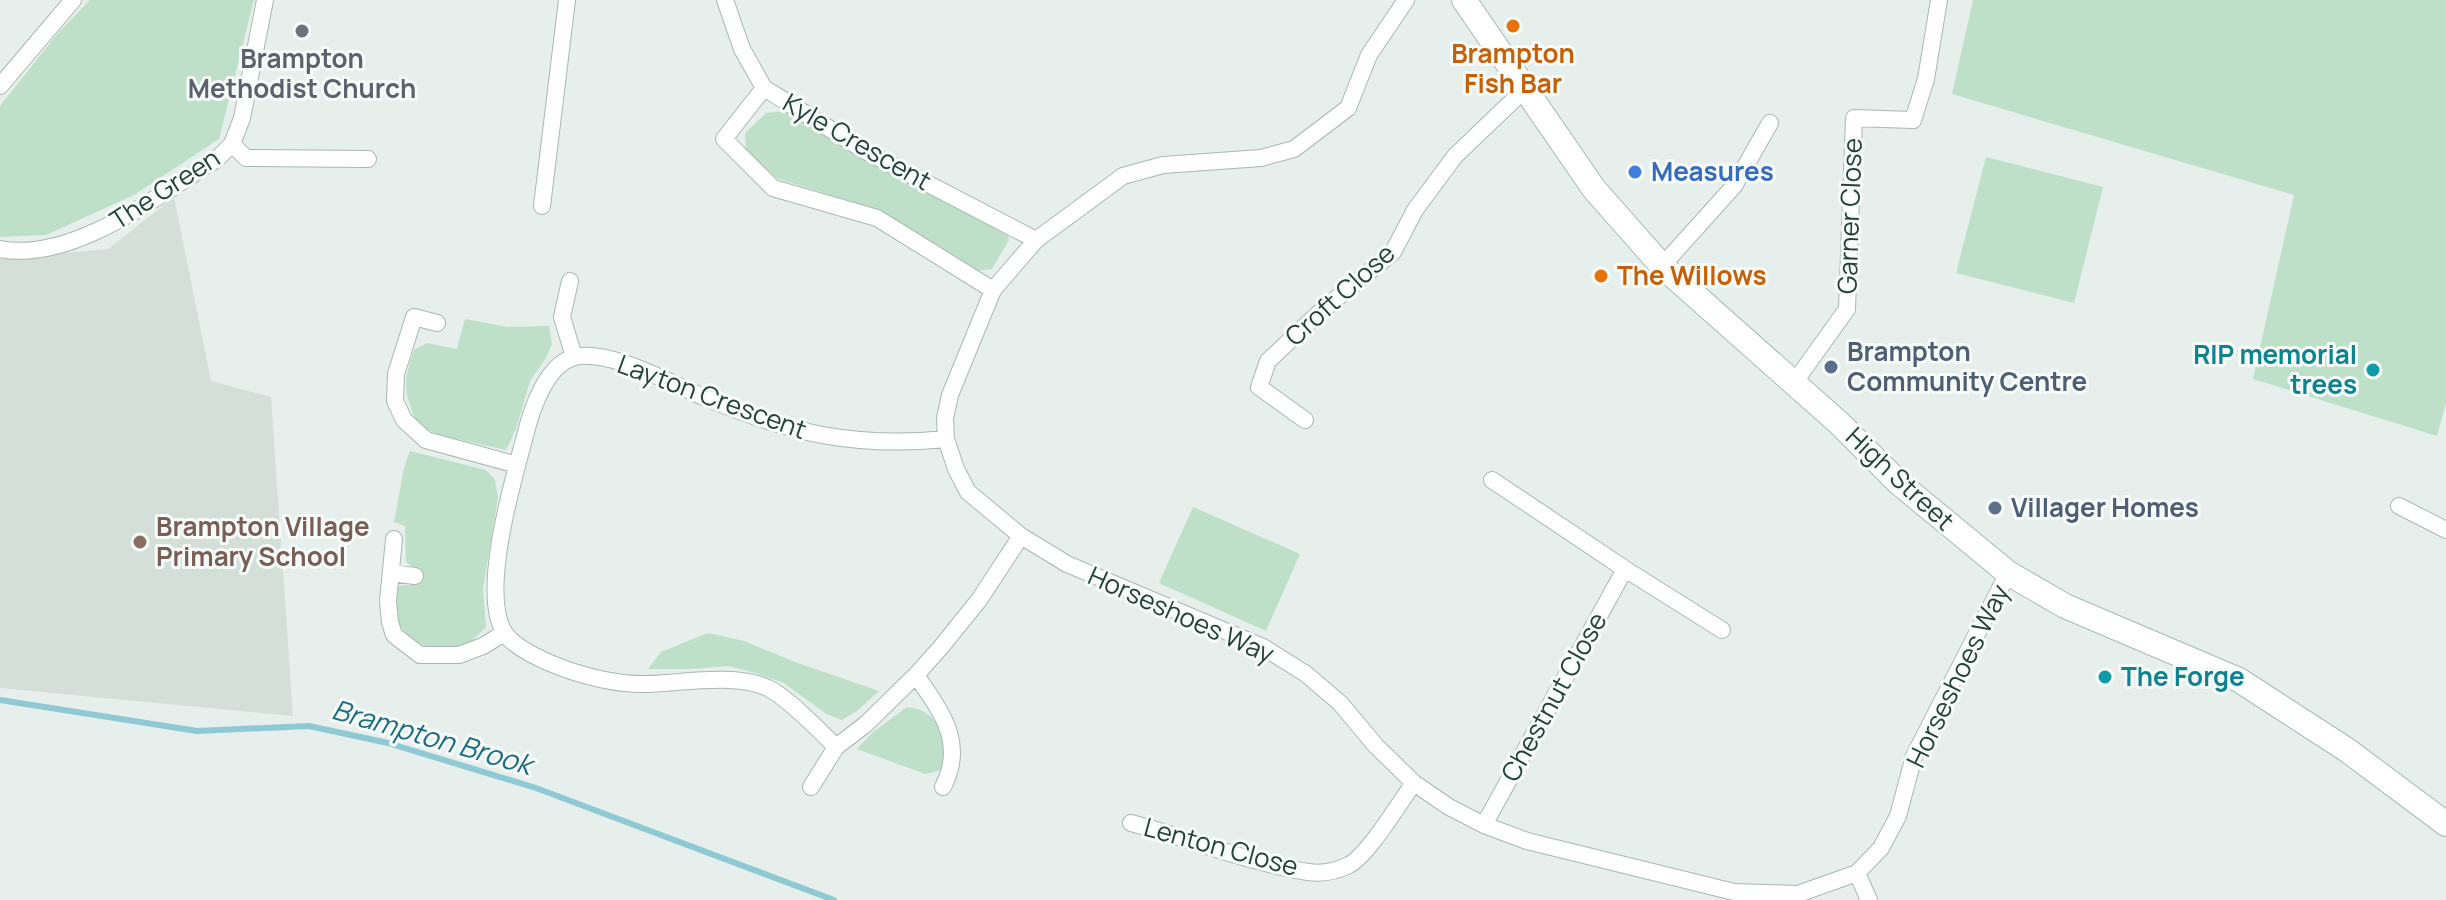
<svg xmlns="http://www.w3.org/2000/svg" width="2446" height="900" font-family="Manrope,sans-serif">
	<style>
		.built { fill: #d4dfda }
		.green { fill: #bfe0c8 }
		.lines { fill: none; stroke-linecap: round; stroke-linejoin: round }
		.stream { stroke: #8ec9d4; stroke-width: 6 }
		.street-casing { stroke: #a8b8b2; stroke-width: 18 }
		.secondary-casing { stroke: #a4bbb3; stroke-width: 26 }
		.street { stroke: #fff; stroke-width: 16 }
		.secondary { stroke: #fff; stroke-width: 24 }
		.food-dot { fill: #e8710a; stroke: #f7fbf9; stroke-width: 3 }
		.worship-dot { fill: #6b7280; stroke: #f7fbf9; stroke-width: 3 }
		.shop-dot { fill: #3f7fe0; stroke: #f7fbf9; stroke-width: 3 }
		.service-dot { fill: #5c6f8a; stroke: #f7fbf9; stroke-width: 3 }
		.culture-dot { fill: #0f9aa8; stroke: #f7fbf9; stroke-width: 3 }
		.education-dot { fill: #8d6e63; stroke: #f7fbf9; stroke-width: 3 }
		.labels { text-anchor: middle; stroke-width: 6; stroke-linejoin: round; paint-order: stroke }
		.food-label { font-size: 26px; font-weight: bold; fill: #c56008; stroke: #f7fbf9 }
		.worship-label { font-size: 26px; font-weight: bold; fill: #5b616d; stroke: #f7fbf9 }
		.street-label { font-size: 26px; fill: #24423a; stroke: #f7fbf9 }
		.shop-label { font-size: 26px; font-weight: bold; fill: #366cbe; stroke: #f7fbf9; text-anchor: start }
		.service-label { font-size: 26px; font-weight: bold; fill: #4e5e75; stroke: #f7fbf9; text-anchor: start }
		.culture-label { font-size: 26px; font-weight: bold; fill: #0d838f; stroke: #f7fbf9; text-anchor: end }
		.education-label { font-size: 26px; font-weight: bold; fill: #785e54; stroke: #f7fbf9; text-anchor: start }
		.water-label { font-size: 28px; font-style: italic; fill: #1c6f80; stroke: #f7fbf9 }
	</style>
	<rect width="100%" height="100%" fill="#e6efeb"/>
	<path class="built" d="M174 197 211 381 271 397 293 716 0 688V259L108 249Z"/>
	<path class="green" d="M90 0H254L219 139 134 195 46 235 0 237V106L58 33Z
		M1973 0H2446V403L2437 436 2253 379 2294 195 1952 94Z
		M784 111 1007 231 1009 240 992 269 977 271 879 210 776 178 746 149 745 133 766 113Z
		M1986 157 2103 187 2074 303 1956 273Z
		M465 319 508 327 549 326 552 344 546 358 530 381 516 429 506 450 438 435 417 424C404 390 402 385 414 350L427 343 457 349Z
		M410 451 486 470 495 480 498 498 483 589 486 627C478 635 467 647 456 650 436 655 402 639 398 619 396 609 398 596 397 586L419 584 418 571 406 562 405 526 394 522 404 468Z
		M1193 507 1300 554 1266 631 1159 583Z
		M708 633 744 641 795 662 879 691 857 711 842 720 826 714 784 683 755 673 728 666 693 669H648L661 652Z
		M907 707C912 708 922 709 926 713 945 726 944 750 942 770L925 774 857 749 872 733Z"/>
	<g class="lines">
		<path class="stream" d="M0 700 197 731 309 726 388 743 536 788 834 900"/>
		<defs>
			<path id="street" d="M725 0 742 49 764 88 867 152 1036 240
				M1406 0 1369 55 1348 108 1294 149 1261 158 1163 165 1123 176 1036 240 993 290 950 395 945 418 946 439 956 469 968 492 1021 536 1067 564 1263 647 1306 674 1340 703 1376 746 1414 783 1449 807 1484 825 1527 841 1734 892 1798 894 1857 873 1881 848 1898 816 1914 756 2008 573
				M0 86 73 0
				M764 88 724 139 773 188 877 218 993 290
				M232 144 246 158 368 159
				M542 206 567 0
				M0 249C72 263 158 195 217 159L232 144 242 118 265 0
				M1662 266 1734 186 1770 123
				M570 281 562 317 574 357
				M437 323 414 317 396 374 395 401 404 420 426 440 517 465
				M1794 383 1847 309 1854 118 1913 120 1926 79 1939 0
				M1305 420 1259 387 1268 361 1319 313 1393 252 1415 210 1455 156 1524 90
				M1492 480 1625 569 1722 630
				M2399 506 2446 530
				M394 539 388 601 390 622 394 635 420 655H459L483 646 504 633
				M391 573 415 576
				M916 675C941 712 966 742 943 787
				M836 747C820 731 788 698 768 688 735 673 683 683 648 684 620 685 591 678 565 669 548 663 513 648 504 632 480 591 513 481 525 436 531 411 547 359 580 356 620 353 674 386 711 400 794 434 856 448 946 439
				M811 787 836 747 866 724 916 675 941 647 979 600 1021 536
				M1131 823C1188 838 1250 863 1308 872 1322 874 1337 871 1349 865 1369 854 1399 803 1414 783
				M1484 825 1625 569
				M1857 873 1869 900"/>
			<path id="secondary" d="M1464 0 1594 189 1662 266 1839 423 1899 483 2008 573 2065 606 2239 680 2347 750 2446 824"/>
		</defs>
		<use href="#street" class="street-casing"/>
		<use href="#secondary" class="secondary-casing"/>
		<use href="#street" class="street"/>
		<use href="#secondary" class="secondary"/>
	</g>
	<g class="food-dot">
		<circle cx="1513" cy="26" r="8"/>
		<circle cx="1601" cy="276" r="8"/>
	</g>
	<circle class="worship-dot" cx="302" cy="31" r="8"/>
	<circle class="shop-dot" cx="1635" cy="172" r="8"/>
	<g class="service-dot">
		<circle cx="1831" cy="367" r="8"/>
		<circle cx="1995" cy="508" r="8"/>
	</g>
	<g class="culture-dot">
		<circle cx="2373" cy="370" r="8"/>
		<circle cx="2105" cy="677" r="8"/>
	</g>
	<circle class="education-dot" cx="140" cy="542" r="8"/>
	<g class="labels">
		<g class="food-label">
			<text x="1513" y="63">Brampton<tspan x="1513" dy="30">Fish Bar</tspan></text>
			<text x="1617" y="285" text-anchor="start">The Willows</text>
		</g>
		<g class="worship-label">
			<text x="302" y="68">Brampton<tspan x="302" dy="30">Methodist Church</tspan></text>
		</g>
		<g class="street-label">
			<text transform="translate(857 142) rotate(30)" y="9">Kyle Crescent</text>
			<text transform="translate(165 189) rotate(-33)" y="9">The Green</text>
			<text transform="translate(1850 216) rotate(-88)" y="9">Garner Close</text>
			<text transform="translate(1340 295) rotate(-42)" y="9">Croft Close</text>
			<text transform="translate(712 397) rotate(20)" y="9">Layton Crescent</text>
			<text transform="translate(1900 479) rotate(43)" y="9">High Street</text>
			<text transform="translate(1181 615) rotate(24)" y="9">Horseshoes Way</text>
			<text transform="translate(1958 676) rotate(-64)" y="9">Horseshoes Way</text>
			<text transform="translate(1554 697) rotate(-61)" y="9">Chestnut Close</text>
			<text transform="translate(1221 847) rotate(15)" y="9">Lenton Close</text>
		</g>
		<g class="shop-label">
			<text x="1651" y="181">Measures</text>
		</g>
		<g class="service-label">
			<text x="1847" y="361">Brampton<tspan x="1847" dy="30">Community Centre</tspan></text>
			<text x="2011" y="517">Villager Homes</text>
		</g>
		<g class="culture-label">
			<text x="2357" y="364">RIP memorial<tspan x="2357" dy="30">trees</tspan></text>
			<text x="2121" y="686" text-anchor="start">The Forge</text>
		</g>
		<g class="education-label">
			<text x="156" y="536">Brampton Village<tspan x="156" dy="30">Primary School</tspan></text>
		</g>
		<g class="water-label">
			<text transform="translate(432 737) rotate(16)" y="10">Brampton Brook</text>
		</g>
	</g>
</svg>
